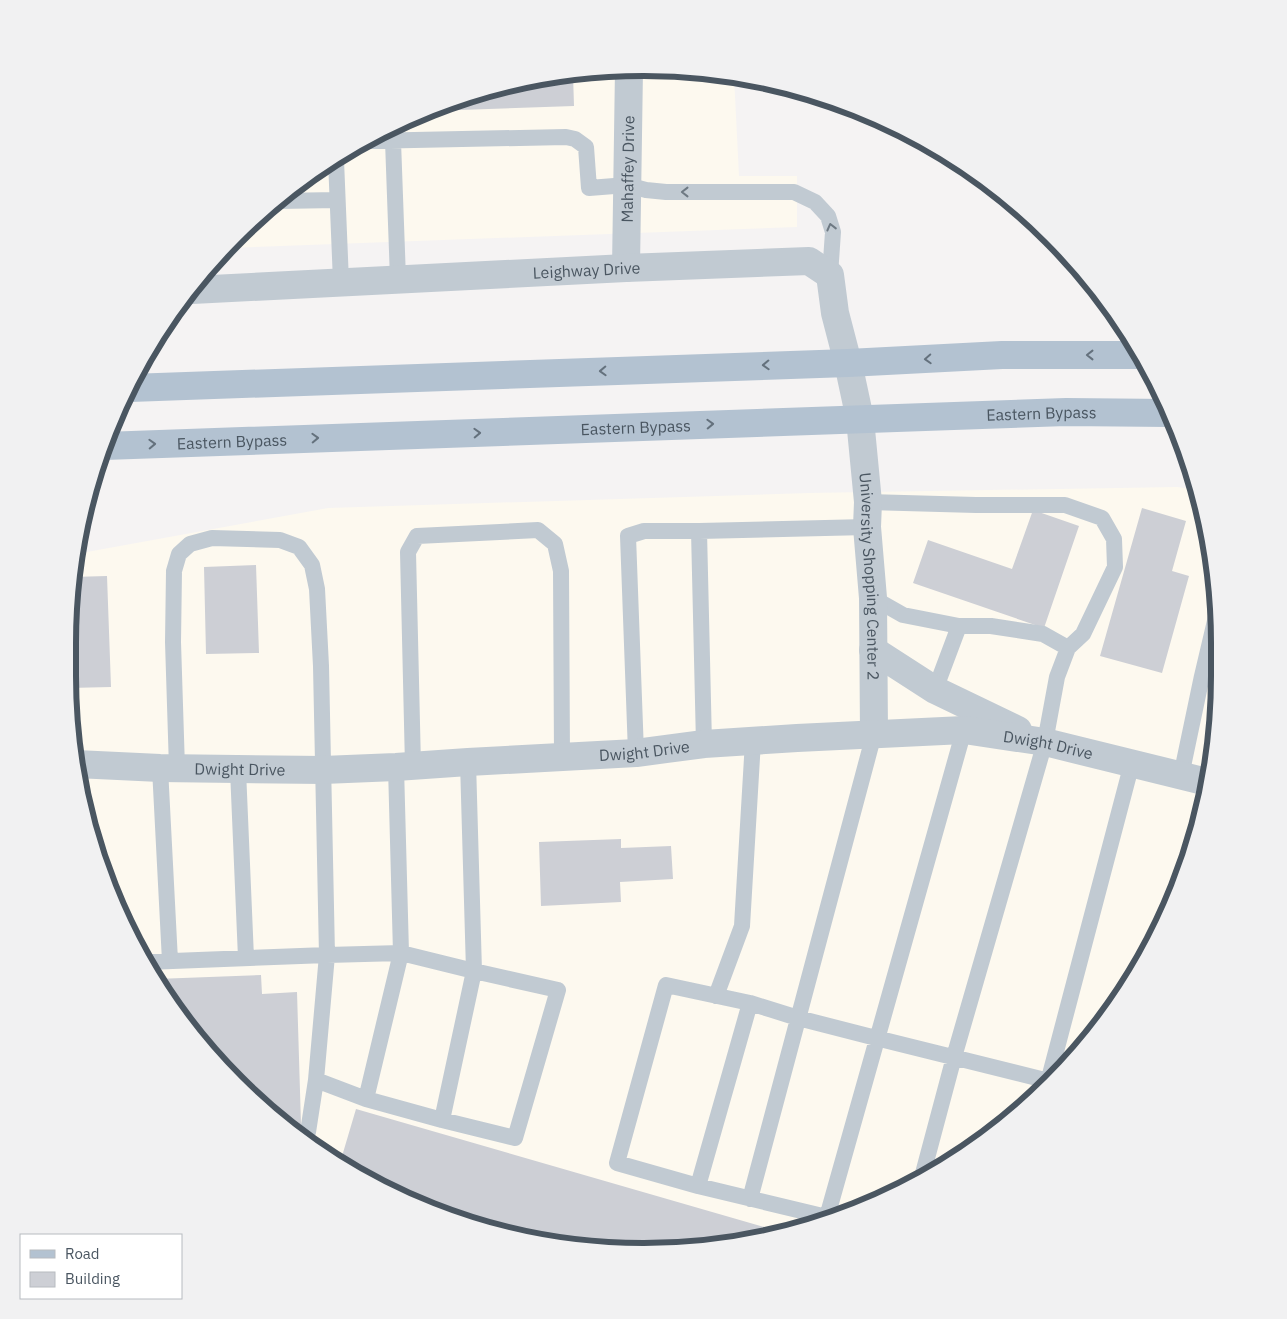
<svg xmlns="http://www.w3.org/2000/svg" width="1287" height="1319" font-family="'IBM Plex Sans',sans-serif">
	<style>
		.commercial { fill: #fdf9ef }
		.building { fill: #cdcfd5 }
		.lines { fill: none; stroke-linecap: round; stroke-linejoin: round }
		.lane { stroke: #c1cad2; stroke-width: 16 }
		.street { stroke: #c1cad2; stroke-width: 28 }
		.primary { stroke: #b3c2d1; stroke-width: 28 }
		.oneway { stroke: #6e7983 }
		.oneway2 { stroke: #64717d }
		.labels { text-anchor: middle; stroke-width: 4; stroke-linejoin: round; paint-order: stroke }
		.street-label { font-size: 16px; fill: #4a5661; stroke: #fff }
		.rim { fill: none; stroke: #4a5661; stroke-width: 6 }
	</style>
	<rect width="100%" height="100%" fill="#f5f3f3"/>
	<path class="commercial" d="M606 69 719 72 734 76 739 176H797V227L227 248 293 186 389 127 495 87Z
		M1177 487 1198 490 1200 495 1218 606 1215 750 1189 860 1142 963 1077 1055 994 1132 899 1192 792 1232 681 1250 568 1247 423 1208 324 1155 236 1083 165 996 111 896 79 788 68 675 72 568 76 554 328 508 809 493Z"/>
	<path class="building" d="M573 74 574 106 431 111 495 87Z
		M1142 508 1186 521 1172 571 1189 576 1162 673 1100 656Z
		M1033 510 1079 526 1044 628 913 583 928 540 1012 569Z
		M256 565 259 653 206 654 204 567Z
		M107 576 111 687 69 688 67 676 72 577Z
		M621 839V848L671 846 673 879 620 882 621 902 541 906 539 842Z
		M261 975 262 994 297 992 301 1124 287 1125 236 1083 165 996 156 979Z
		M356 1109 785 1233 681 1250 568 1247 423 1208 340 1163Z"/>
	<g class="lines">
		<path class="lane" d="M366 141 566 137 575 139 586 147 589 188 627 185 646 190 666 192H794L815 202 828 216 833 232 830 275
			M393 141 398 279
			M336 160 341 282
			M278 201 337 200
			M868 502 976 505H1065L1102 518 1114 539 1115 567 1083 634 1068 648 1057 677 1045 742 954 1057 922 1177
			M873 598 903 615 959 626H991L1043 634 1068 648
			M935 690 959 626
			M704 744 699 531 867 527
			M636 753 628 536 644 531H699
			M413 766 408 552 417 536 538 530 555 544 561 571 562 758
			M396 767 401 953 366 1099 442 1120 515 1138 558 990 474 971 442 1120
			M160 768 170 961
			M177 768 173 642 174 571 179 554 190 544 212 538 280 540 299 547 312 565 317 589 321 666 327 955 316 1080 308 1132 303 1138
			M238 770 246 958
			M1181 776 1202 676 1218 608
			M147 962 327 955 401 953 474 971 468 762
			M716 996 742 926 753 741
			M316 1080 366 1099
			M1048 1082 1132 763
			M698 1186 750 1003
			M750 1199 874 734
			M827 1217 964 730
			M831 1218 698 1186 617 1163 666 985 750 1003 798 1018 876 1038 1049 1081"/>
		<g class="street">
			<path id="s1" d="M626 268 629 69"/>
			<path id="s2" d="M192 290 626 268 809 261 830 275 835 313 848 363 860 419 868 502 867 527 873 598 874 734"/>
			<path d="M873 650 935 690 1018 730"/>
			<path id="s3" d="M76 764 160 768 323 770 396 767 468 762 636 753 704 744 797 738 964 730 1045 742 1207 782"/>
		</g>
		<g class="primary">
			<path d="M130 388 848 363 1002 355H1139"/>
			<path id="s4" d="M104 446 1066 412 1169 413"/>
		</g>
	</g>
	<defs><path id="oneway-chevron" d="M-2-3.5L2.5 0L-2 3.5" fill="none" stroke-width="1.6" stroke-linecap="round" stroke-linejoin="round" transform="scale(1.25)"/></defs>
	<g class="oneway">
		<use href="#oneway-chevron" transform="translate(685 192) rotate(-180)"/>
		<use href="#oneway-chevron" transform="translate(831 227) rotate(-104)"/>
	</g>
	<g class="oneway2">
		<use href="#oneway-chevron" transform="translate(1090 355) rotate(180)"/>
		<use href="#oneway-chevron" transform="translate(928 359) rotate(177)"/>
		<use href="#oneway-chevron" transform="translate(766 365) rotate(178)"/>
		<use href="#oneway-chevron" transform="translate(603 371) rotate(178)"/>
		<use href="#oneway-chevron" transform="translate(710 424) rotate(-2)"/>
		<use href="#oneway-chevron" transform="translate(477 433) rotate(-2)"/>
		<use href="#oneway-chevron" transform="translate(315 438) rotate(-2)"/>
		<use href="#oneway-chevron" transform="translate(152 444) rotate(-2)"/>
	</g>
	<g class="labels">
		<g class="street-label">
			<text dy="6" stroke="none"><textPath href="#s1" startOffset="99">Mahaffey Drive</textPath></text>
			<text dy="6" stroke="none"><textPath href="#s2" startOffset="395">Leighway Drive</textPath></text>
			<text dy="6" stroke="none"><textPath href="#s4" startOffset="938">Eastern Bypass</textPath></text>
			<text dy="6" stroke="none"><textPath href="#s4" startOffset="532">Eastern Bypass</textPath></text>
			<text dy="6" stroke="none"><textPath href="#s4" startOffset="128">Eastern Bypass</textPath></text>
			<text dy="6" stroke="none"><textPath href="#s2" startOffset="948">University Shopping Center 2</textPath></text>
			<text dy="6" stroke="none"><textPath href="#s3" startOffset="975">Dwight Drive</textPath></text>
			<text dy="6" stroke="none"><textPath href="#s3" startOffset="569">Dwight Drive</textPath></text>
			<text dy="6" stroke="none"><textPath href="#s3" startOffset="164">Dwight Drive</textPath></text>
		</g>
	</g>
	<path d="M0 0H1287V1319H0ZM643 76H644A567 567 0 0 1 1211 643V676A567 567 0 0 1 644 1243H643A567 567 0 0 1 76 676V643A567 567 0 0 1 643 76Z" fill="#f1f1f2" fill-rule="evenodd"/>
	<path class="rim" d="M643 76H644A567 567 0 0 1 1211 643V676A567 567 0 0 1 644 1243H643A567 567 0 0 1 76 676V643A567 567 0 0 1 643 76Z"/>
	<rect x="20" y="1234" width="162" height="65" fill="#ffffff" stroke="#b7bbc0"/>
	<rect x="30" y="1250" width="25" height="8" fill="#b3c2d1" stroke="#b7bbc0"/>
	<text x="65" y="1259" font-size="15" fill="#4a5661">Road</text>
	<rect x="30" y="1272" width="25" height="15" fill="#cdcfd5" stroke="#b7bbc0"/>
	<text x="65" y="1284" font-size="15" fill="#4a5661">Building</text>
</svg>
